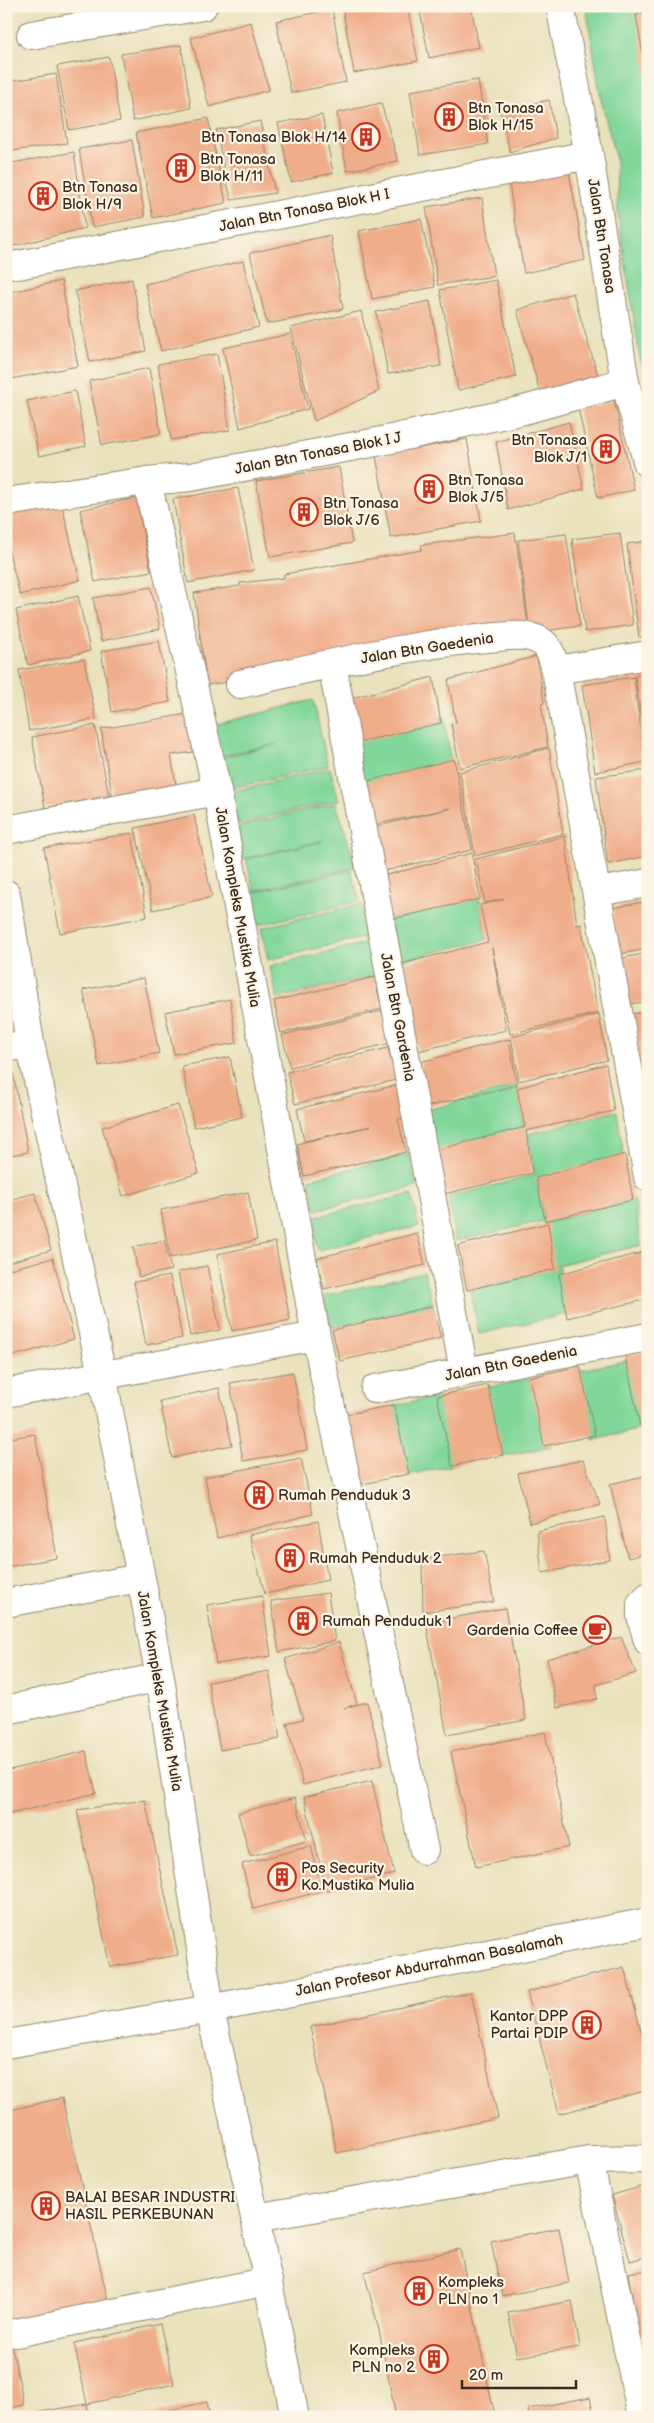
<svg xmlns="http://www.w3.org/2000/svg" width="654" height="2423" font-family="'Balsamiq Sans',sans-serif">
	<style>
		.green { fill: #81d79b; stroke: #5e805c }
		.building { fill: #f0ad8a }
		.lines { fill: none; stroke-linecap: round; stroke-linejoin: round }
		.street-casing { stroke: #92866e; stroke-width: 30 }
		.secondary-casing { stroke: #92866e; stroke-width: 30 }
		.street { stroke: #fff; stroke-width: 28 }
		.secondary { stroke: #fff; stroke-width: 28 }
		.labels { text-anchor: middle; stroke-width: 4.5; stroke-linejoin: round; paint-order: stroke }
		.poi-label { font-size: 15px; fill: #3b2a1e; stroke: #fcf5e5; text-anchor: start }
		.street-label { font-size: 15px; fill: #3b2a1e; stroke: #fcf5e5 }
	</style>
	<rect width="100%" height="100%" fill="#fcf5e5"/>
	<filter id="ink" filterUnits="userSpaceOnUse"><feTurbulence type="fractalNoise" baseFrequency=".02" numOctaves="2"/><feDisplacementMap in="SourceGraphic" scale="10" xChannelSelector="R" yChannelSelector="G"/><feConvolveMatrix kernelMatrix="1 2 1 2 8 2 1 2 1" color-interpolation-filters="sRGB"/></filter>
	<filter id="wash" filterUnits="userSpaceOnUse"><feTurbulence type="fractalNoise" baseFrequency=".0096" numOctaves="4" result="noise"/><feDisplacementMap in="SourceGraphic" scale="20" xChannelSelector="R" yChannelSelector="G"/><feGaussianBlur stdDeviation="1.12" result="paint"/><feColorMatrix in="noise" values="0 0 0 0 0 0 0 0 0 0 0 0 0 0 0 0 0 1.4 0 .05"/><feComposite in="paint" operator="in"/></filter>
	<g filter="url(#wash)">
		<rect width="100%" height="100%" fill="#eae1bd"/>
		<path class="green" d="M586 6H648V379L640 358 618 215 616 160 601 99Z
			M313 700 328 766 227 789 220 758 276 744 220 756 213 725Z
			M444 717 451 763 363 785 355 741Z
			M330 768 339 800 238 824 230 792Z
			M336 803 356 867 254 891 246 859 322 841 243 859 236 827Z
			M351 870 360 901 258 925 251 893Z
			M479 894 486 940 398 961 389 918Z
			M361 904 370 936 268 960 261 928Z
			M370 942 379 975 277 998 270 966Z
			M517 1086 525 1132 437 1153 428 1110Z
			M617 1111 624 1157 538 1178 544 1221 456 1241 448 1197 535 1175 528 1134Z
			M409 1154 417 1187 316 1210 309 1179Z
			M411 1194 419 1226 318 1250 311 1218Z
			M634 1199 641 1245 553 1266 544 1223Z
			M559 1267 567 1314 479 1334 470 1291Z
			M424 1272 433 1304 331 1328 324 1296Z
			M631 1360 645 1428 594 1440 580 1370Z
			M537 1377 551 1446 500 1457 486 1388Z
			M443 1395 458 1464 407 1475 392 1406Z"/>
		<g id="blocks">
			<path class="building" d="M342 6H407L418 61 354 73Z
				M419 6H471L479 47 429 58Z
				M332 9 346 82 291 93 276 21Z
				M648 13V77H647L636 15Z
				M251 22 269 90 209 107 191 38Z
				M181 45 191 108 133 121 121 54Z
				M109 57 120 121 69 130 57 66Z
				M56 74 67 143 6 152V82Z
				M478 80 488 144 420 155 410 91Z
				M549 100 556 138 510 152 500 111Z
				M381 103 398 161 347 171 337 113Z
				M322 115 333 173 291 182 278 123Z
				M208 118 226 203 153 218 136 133Z
				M260 121 275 193 231 200 216 130Z
				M132 140 145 217 92 227 79 149Z
				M74 152 85 228 6 248V164Z
				M568 166 585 260 524 273 508 179Z
				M482 198 494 276 438 285 426 207Z
				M421 219 435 287 372 299 359 231Z
				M330 235 343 309 267 324 250 253Z
				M243 261 259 327 161 351 145 284Z
				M132 279 146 351 90 362 75 291Z
				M496 280 516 377 458 390 440 290Z
				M61 281 78 366 6 380V293Z
				M573 293 599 379 541 396 517 310Z
				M430 301 441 366 388 374 376 312Z
				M361 311 379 391 314 421 291 328Z
				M290 334 308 409 240 428 223 348Z
				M217 354 230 430 171 440 158 364Z
				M149 368 161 434 102 445 89 381Z
				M75 391 86 446 39 456 27 401Z
				M614 400 634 490 598 498 578 408Z
				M569 422 584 489 508 510 496 442Z
				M467 439 481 521 391 538 376 456Z
				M339 467 352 543 270 557 256 481Z
				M238 488 254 570 188 583 173 499Z
				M136 498 151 571 95 582 80 510Z
				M61 501 80 580 20 595 6 541V514Z
				M515 533 528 625 255 678 207 685 194 593 240 586V583L284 578V574L422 550 421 545Z
				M620 533 633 625 585 632 572 539Z
				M566 534 580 626 530 633 518 540Z
				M648 541V636L639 637 627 544Z
				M151 587 160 629 101 641 93 598Z
				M78 596 90 651 28 665 16 610Z
				M159 641 170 702 112 712 101 651Z
				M537 656 544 703 541 704 548 747 460 768 451 724 456 723 448 680Z
				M84 659 96 719 29 731 19 670Z
				M648 674V756H647L635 676Z
				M433 677 441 723 352 744 344 700Z
				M634 677 645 762 595 772 582 685Z
				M187 714 194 752 171 755 177 790 113 801 101 729Z
				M95 725 109 796 45 808 32 737Z
				M549 748 563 834 475 856 460 772Z
				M454 759 472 850 384 871 375 827 451 808 373 825 364 782Z
				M648 770V856L608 864 596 777Z
				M194 815 212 897 153 910 135 828Z
				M132 833 147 917 60 933 44 848Z
				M565 836 577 925 581 924 598 1013 510 1034 492 948 506 1030 418 1051 401 964 488 942 480 905 504 899 485 903 476 859Z
				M472 853 480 899 392 919 383 876Z
				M648 901V949L619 954 612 908Z
				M648 953V1001L625 1005 618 959Z
				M374 977 382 1009 281 1033 274 1001Z
				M144 978 159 1053 99 1066 83 990Z
				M230 999 237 1043 174 1054 165 1012Z
				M382 1011 391 1043 290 1067 282 1035Z
				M648 1011V1059L634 1062 627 1015Z
				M599 1014 607 1060 519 1081 511 1037Z
				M509 1039 517 1085 429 1106 420 1062Z
				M388 1048 396 1080 295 1104 287 1072Z
				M10 1056 28 1152 6 1156V1057Z
				M230 1057 242 1117 194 1127 182 1066Z
				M606 1064 614 1111 526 1131 532 1173 444 1194 436 1150 525 1127 517 1088Z
				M397 1085 406 1117 398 1119 406 1152 304 1176 297 1144 371 1126 304 1141 297 1109Z
				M178 1105 199 1173 123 1196 102 1127Z
				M625 1154 633 1200 545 1221 536 1178Z
				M248 1192 257 1240 170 1258 161 1210Z
				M35 1193 51 1250 6 1263V1201Z
				M548 1223 555 1269 467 1290 458 1246Z
				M417 1233 425 1265 324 1289 317 1258Z
				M164 1240 171 1270 139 1277 133 1247Z
				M275 1242 290 1320 232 1331 217 1254Z
				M648 1251V1299L567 1318 559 1274Z
				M53 1258 74 1339 6 1358V1270Z
				M207 1266 220 1330 190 1336 178 1272Z
				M170 1276 182 1338 146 1345 134 1282Z
				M432 1306 441 1338 340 1361 332 1330Z
				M648 1351V1424L640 1426 625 1356Z
				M580 1366 595 1435 544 1446 529 1377Z
				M293 1372 307 1450 243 1461 230 1383Z
				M488 1385 503 1455 452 1466 437 1396Z
				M219 1388 232 1445 172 1458 160 1401Z
				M394 1405 409 1474 358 1485 343 1415Z
				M35 1434 57 1558 6 1567V1439Z
				M301 1458 313 1514 217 1538 205 1477Z
				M583 1460 600 1504 530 1523 518 1473Z
				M648 1475V1553L628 1558 610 1484Z
				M605 1517 610 1560 542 1573 537 1531Z
				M318 1521 328 1580 265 1594 249 1535Z
				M484 1551 494 1602 423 1612 422 1559Z
				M328 1593 335 1641 279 1652 271 1601Z
				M262 1596 271 1656 216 1664 207 1605Z
				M505 1608 526 1720 447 1735 426 1623Z
				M621 1637 636 1673 596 1685 597 1699 557 1708 547 1659Z
				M339 1642 357 1704 344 1708 367 1702 383 1764 303 1785 287 1723 303 1719 285 1659Z
				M269 1671 280 1739 220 1750 208 1682Z
				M545 1732 569 1847 476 1867 451 1752Z
				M86 1751 96 1793 6 1815V1771Z
				M372 1781 394 1874 326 1890 304 1797Z
				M295 1798 307 1841 250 1856 238 1813Z
				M145 1800 178 1955 110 1967 77 1810Z
				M311 1846 322 1891 253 1909 242 1864Z
				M624 1967 648 2057V2090L559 2114 527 1992Z
				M471 1992 498 2118 337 2153 310 2027Z
				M62 2098 108 2301 9 2324 6 2311V2111Z
				M648 2185V2256L630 2261 612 2195Z
				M559 2228 569 2283 502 2296 491 2241Z
				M460 2249 495 2417H396L379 2330 364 2272Z
				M648 2270V2345L641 2346 628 2273Z
				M572 2301 580 2347 517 2357 508 2313Z
				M160 2324 174 2384 87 2404 74 2343Z
				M6 2333H9L24 2405 6 2409Z
				M590 2397 594 2417H529L528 2409Z
				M207 2402 210 2417H143L142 2416Z
				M87 2404 89 2417H16V2416Z"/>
		</g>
	</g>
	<g filter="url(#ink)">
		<use href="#blocks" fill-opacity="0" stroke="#92866e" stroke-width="1"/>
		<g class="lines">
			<defs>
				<path id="street" d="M560 6 589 155 625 382 648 464
					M31 35 203 6
					M18 265 589 155
					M147 481 217 791 316 1336 424 1850
					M6 502 147 481 191 477 382 441 524 410 625 382
					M332 664 464 1371
					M556 670 648 655
					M240 684C321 666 404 645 487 638 503 637 521 633 536 639 550 644 552 657 556 670L648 1177
					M6 830 217 791
					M598 892 648 883
					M6 894 30 1043 102 1374 160 1677 210 2009
					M6 1048 30 1043
					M375 1389 648 1337
					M6 1393 316 1336
					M648 1597 641 1604V1616L648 1641
					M6 1603 140 1578
					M6 1710 160 1677
					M589 2160 642 2417
					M255 2218 589 2160 648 2159
					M16 2333 268 2281"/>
				<path id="secondary" d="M6 2044 210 2009
					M295 2417 255 2218 210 2009 648 1922"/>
			</defs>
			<use href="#street" class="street-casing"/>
			<use href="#secondary" class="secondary-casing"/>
			<use href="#street" class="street"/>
			<use href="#secondary" class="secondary"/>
		</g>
	</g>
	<defs>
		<symbol id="building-ring" viewBox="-11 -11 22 22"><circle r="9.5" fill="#fcf5e5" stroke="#c8321e" stroke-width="1.5"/><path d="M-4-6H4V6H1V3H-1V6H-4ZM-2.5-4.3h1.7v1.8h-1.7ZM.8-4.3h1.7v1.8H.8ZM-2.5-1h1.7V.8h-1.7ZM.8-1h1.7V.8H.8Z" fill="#c8321e"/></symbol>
		<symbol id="cafe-ring" viewBox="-11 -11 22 22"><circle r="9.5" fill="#fcf5e5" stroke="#c8321e" stroke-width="1.5"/><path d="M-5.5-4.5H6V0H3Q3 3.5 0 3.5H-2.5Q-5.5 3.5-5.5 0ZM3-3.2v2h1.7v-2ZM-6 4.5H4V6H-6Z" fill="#c8321e"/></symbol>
	</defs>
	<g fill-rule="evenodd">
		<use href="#building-ring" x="433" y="101" width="32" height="32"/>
		<use href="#building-ring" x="350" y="121" width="32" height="32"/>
		<use href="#building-ring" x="165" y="152" width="32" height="32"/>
		<use href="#building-ring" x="27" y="180" width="32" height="32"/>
		<use href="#building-ring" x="590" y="433" width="32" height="32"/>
		<use href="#building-ring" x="413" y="473" width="32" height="32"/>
		<use href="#building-ring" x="288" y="496" width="32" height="32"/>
		<use href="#building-ring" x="243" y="1479" width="32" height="32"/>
		<use href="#building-ring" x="274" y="1542" width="32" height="32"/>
		<use href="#building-ring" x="287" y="1605" width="32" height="32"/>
		<use href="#cafe-ring" x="581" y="1614" width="32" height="32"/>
		<use href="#building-ring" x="266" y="1861" width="32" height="32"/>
		<use href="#building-ring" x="571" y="2009" width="32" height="32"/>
		<use href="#building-ring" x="30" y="2190" width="32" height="32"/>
		<use href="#building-ring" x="403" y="2275" width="32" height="32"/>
		<use href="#building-ring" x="418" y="2343" width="32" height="32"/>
	</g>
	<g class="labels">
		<g class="poi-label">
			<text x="468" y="113">Btn Tonasa<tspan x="468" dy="17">Blok H/15</tspan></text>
			<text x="347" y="142" text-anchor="end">Btn Tonasa Blok H/14</text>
			<text x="200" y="164">Btn Tonasa<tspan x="200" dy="17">Blok H/11</tspan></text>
			<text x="62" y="192">Btn Tonasa<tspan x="62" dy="17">Blok H/9</tspan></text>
			<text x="587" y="445" text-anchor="end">Btn Tonasa<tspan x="587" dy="17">Blok J/1</tspan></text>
			<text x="448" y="485">Btn Tonasa<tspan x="448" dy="17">Blok J/5</tspan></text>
			<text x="323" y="508">Btn Tonasa<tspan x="323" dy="17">Blok J/6</tspan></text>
			<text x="278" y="1500">Rumah Penduduk 3</text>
			<text x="309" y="1563">Rumah Penduduk 2</text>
			<text x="322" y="1626">Rumah Penduduk 1</text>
			<text x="578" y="1635" text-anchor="end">Gardenia Coffee</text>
			<text x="301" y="1873">Pos Security<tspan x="301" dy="17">Ko.Mustika Mulia</tspan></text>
			<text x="568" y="2021" text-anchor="end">Kantor DPP<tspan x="568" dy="17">Partai PDIP</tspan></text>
			<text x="65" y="2202">BALAI BESAR INDUSTRI<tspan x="65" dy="17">HASIL PERKEBUNAN</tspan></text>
			<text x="438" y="2287">Kompleks<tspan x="438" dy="17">PLN no 1</tspan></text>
			<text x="415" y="2355" text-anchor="end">Kompleks<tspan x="415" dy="17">PLN no 2</tspan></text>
		</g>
		<g class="street-label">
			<text transform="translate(304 210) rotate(-11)" y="5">Jalan Btn Tonasa Blok H I</text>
			<text transform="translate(602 236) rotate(81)" y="5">Jalan Btn Tonasa</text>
			<text transform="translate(318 453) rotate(-11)" y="5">Jalan Btn Tonasa Blok I J</text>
			<text transform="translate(427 648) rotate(-9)" y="5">Jalan Btn Gaedenia</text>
			<text transform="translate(238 907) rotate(80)" y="5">Jalan Kompleks Mustika Mulia</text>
			<text transform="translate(398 1017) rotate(79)" y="5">Jalan Btn Gardenia</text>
			<text transform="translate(511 1363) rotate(-11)" y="5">Jalan Btn Gaedenia</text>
			<text transform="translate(160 1691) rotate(80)" y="5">Jalan Kompleks Mustika Mulia</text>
			<text transform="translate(429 1965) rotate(-11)" y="5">Jalan Profesor Abdurrahman Basalamah</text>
		</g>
	</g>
	<rect width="654" height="2423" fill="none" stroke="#fcf5e5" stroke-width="25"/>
	<path d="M462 2380v8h114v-8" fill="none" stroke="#3b2a1e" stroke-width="2.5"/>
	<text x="469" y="2380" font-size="15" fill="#3b2a1e" stroke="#fcf5e5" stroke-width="4" paint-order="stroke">20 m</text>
</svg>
